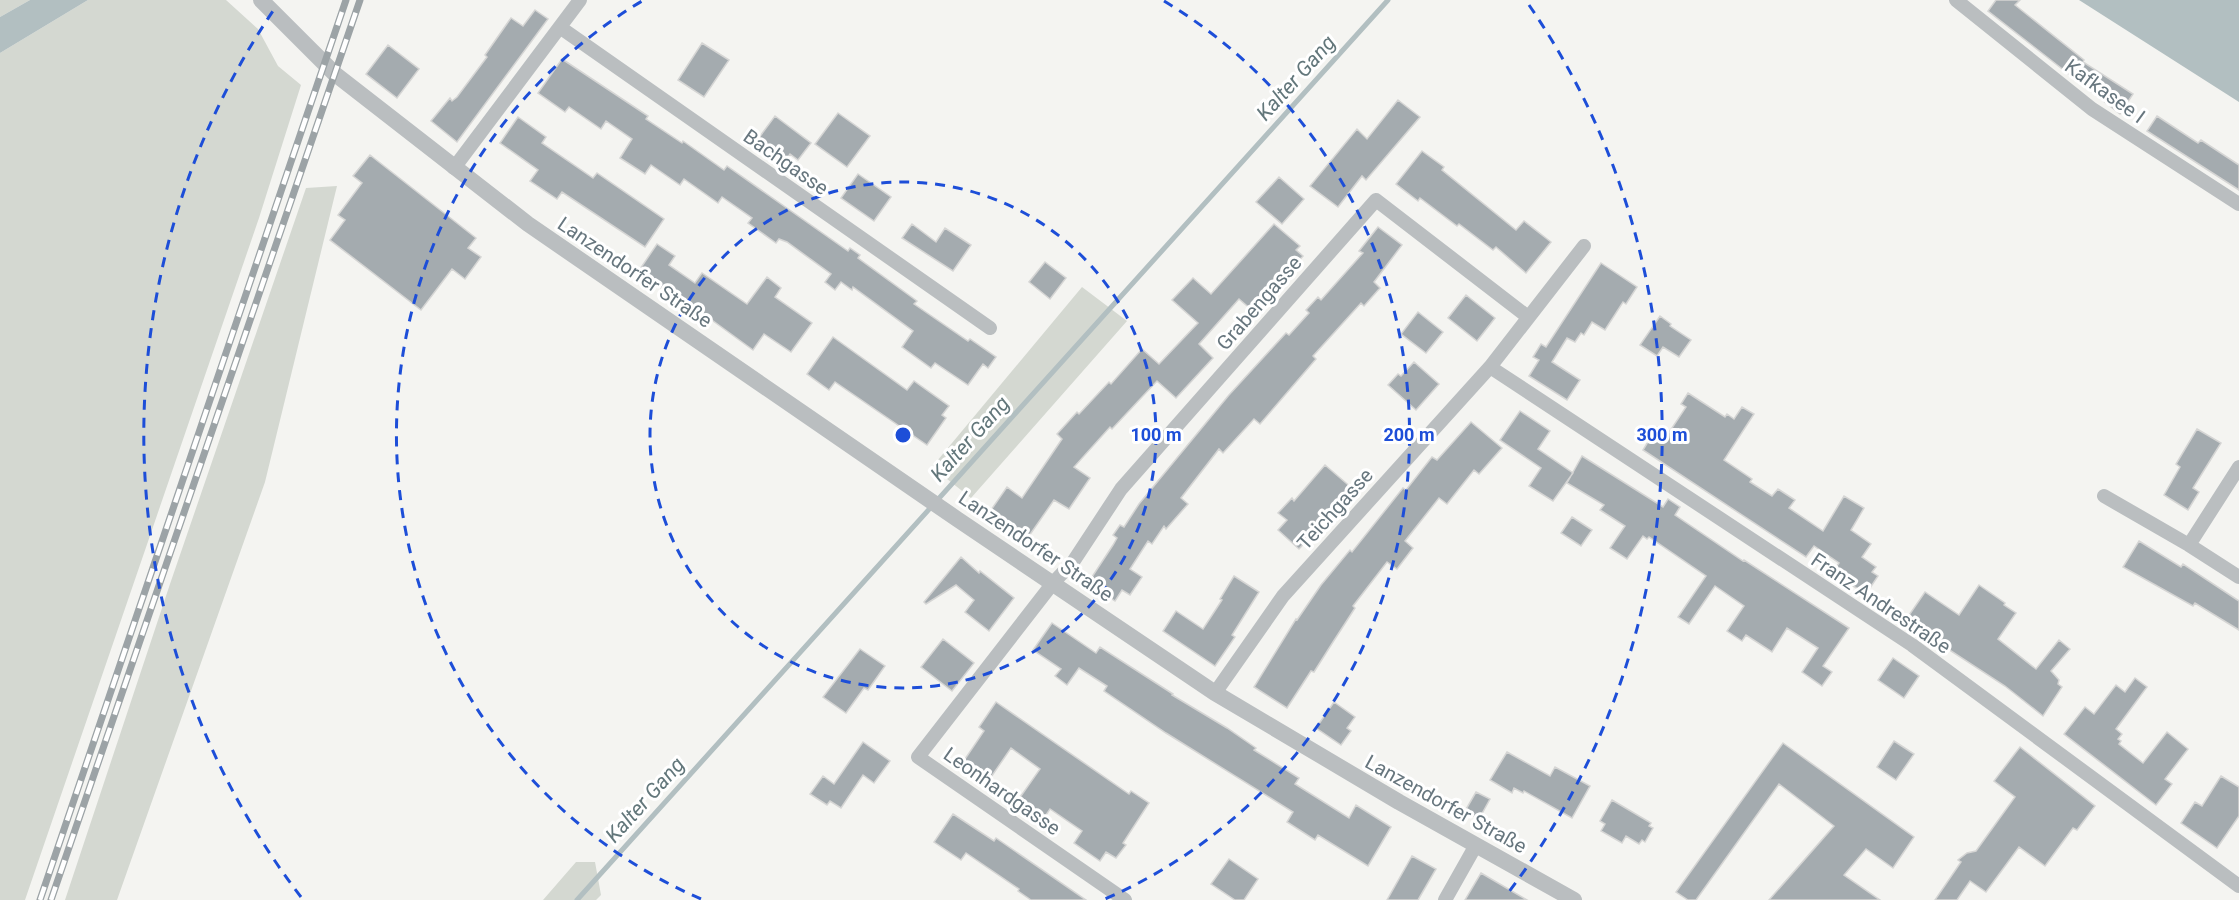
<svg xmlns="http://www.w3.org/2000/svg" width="2239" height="900" font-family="Roboto,sans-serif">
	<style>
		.green { fill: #d4d8d1 }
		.water { fill: #b2bfc1 }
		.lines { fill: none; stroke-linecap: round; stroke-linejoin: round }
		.stream { stroke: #b2bfc1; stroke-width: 5 }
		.building { fill: #a4abaf; stroke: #d5d5d4; stroke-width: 1.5 }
		.minor { stroke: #babec0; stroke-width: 14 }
		.tertiary { stroke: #babec0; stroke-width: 16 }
		.rail-casing { stroke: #9ca3a6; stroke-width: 7 }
		.rail { stroke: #fff; stroke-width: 4.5; stroke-dasharray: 14; stroke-linecap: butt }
		.ring { fill: none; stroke: #1d4ed8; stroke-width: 3; stroke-dasharray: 10 8 }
		.labels { text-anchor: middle; stroke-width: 6; stroke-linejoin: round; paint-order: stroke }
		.street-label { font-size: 20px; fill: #67767e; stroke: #fff }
		.water-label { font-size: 21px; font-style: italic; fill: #63777b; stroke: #fff }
		.centre { fill: #1d4ed8; stroke: #fff; stroke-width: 3 }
		.ring-label { font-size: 18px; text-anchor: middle; font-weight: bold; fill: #1d4ed8; stroke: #fff; stroke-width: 6; stroke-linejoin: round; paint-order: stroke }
	</style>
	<rect width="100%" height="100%" fill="#f4f4f1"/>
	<path class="green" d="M0 0H30L0 17Z
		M88 0H226L258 29 278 66 301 85 259 218 25 900H0V53Z
		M337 186 265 482 117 900H65L170 584 306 188Z
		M1082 287 1127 321 971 498 932 467Z
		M576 862H595L601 895 596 900H543Z"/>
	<path class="water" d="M30 0H88L0 53V17Z
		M2079 0H2239V102Z"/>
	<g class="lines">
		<path class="stream" d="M577 900 1388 0"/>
	</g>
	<path class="building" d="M1996 0H2020L2015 5 2084 60 2083 62 2133 94 2120 114 1988 11Z
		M535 10 548 19 457 142 431 121 450 98 452 101 457 97 487 57 485 55 511 18 523 26Z
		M702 43 729 60 704 97 678 80Z
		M388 45 419 69 397 98 366 74Z
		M562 59 648 116 646 119 682 143 683 141 724 170 727 166 848 251 850 248 860 255 858 258 917 301 914 304 968 341 970 339 996 357 988 368 983 364 968 385 935 363 931 368 902 347 913 331 853 287 852 290 841 282 835 290 825 282 831 274 787 242 779 239 776 243 748 223 752 218 722 197 718 203 684 179 680 185 651 165 645 174 620 158 632 139 606 121 601 129 569 107 565 112 538 93Z
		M1398 100 1420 117 1366 180 1362 176 1338 207 1310 186 1357 129 1367 139Z
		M838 113 870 136 847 167 815 144Z
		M775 116 811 143 798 160 790 154 786 160 758 139Z
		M2157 116 2198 143 2201 140 2239 165V190L2147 131Z
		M518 117 546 137 542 143 593 178 597 173 664 219 645 247 562 192 557 199 530 181 538 170 500 143Z
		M1422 151 1444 167 1442 170 1516 230 1524 221 1551 242 1526 273 1496 247 1493 250 1459 224 1457 226 1420 198 1418 201 1396 184Z
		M370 155 476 238 468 248 481 257 465 279 452 269 421 310 330 240 345 220 338 215 362 183 353 176Z
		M858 174 891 197 874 221 841 198Z
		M1279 177 1304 199 1282 224 1256 202Z
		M912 224 936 242 945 228 971 245 953 271 902 238Z
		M1274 224 1300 246 1296 250 1303 256 1253 311 1239 299 1199 344 1213 358 1176 398 1157 381 1112 429 1110 427 1074 467 1090 478 1069 509 1054 500 1029 536 991 510 1007 487 1022 498 1062 439 1057 434 1077 412 1079 414 1109 382 1111 384 1142 349 1159 364 1198 323 1172 300 1193 278 1211 294Z
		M1378 227 1402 245 1374 282 1380 288 1364 306 1361 303 1313 356 1316 359 1260 424 1254 419 1223 453 1219 449 1181 498 1188 504 1166 529 1164 526 1152 544 1148 541 1130 569 1142 577 1130 595 1122 590 1115 601 1088 583 1113 545 1117 538 1113 535 1120 525 1124 527 1139 504 1229 395 1286 333 1289 335 1309 313 1306 310 1318 297 1321 300 1363 253 1359 251Z
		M657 244 675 256 669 265 695 283 702 273 747 304 767 277 781 288 775 297 812 323 791 352 764 334 753 350 672 291 670 294 638 272Z
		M1045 262 1066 278 1050 299 1029 282Z
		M1601 263 1637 287 1626 304 1623 302 1605 330 1592 322 1584 335 1581 333 1575 342 1567 338 1552 362 1580 380 1567 400 1529 376 1539 360 1533 357 1541 344 1546 347Z
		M1466 295 1495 318 1477 341 1448 318Z
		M1418 312 1443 332 1426 353 1401 334Z
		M1660 316 1671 324 1670 326 1691 340 1679 357 1663 347 1657 356 1640 345Z
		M833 337 907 390 914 381 949 406 942 415 946 418 927 445 835 382 829 390 807 374Z
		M1414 362 1439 384 1416 410 1388 385 1398 374 1401 376Z
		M1688 393 1725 417 1727 414 1734 419 1742 407 1754 414 1724 460 1752 479 1750 482 1772 496 1778 489 1795 500 1789 508 1823 531 1844 496 1864 508 1851 530 1871 544 1862 557 1876 567 1872 572 1878 576 1866 594 1832 573 1839 563 1814 546 1806 557 1643 450 1657 427 1668 434 1686 407 1681 404Z
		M1520 411 1550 431 1538 449 1573 473 1553 501 1529 486 1541 468 1500 440Z
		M1471 422 1502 448 1479 474 1474 470 1447 504 1439 498 1405 541 1413 548 1397 569 1387 562 1353 606 1355 608 1333 642 1314 672 1311 671 1287 708 1254 687 1296 619 1297 620 1321 585 1350 550 1352 552 1403 488 1406 490 1432 457 1437 460Z
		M2197 429 2221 443 2193 488 2199 492 2188 510 2164 495 2180 467 2176 464Z
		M1582 456 1663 507 1668 499 1680 507 1675 515 1743 561 1744 560 1849 628 1823 666 1832 672 1822 686 1802 672 1818 648 1787 628 1772 652 1746 635 1742 641 1727 631 1744 606 1715 586 1689 624 1678 617 1706 576 1649 537 1647 539 1643 536 1627 559 1610 548 1625 526 1600 510 1604 505 1567 483Z
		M1325 465 1353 489 1299 549 1278 530 1287 520 1278 513 1292 498 1294 501Z
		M1572 517 1592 530 1581 546 1561 533Z
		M2139 541 2181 567 2183 564 2239 601V630L2195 603 2193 606 2123 567Z
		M961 557 979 573 980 571 1014 598 989 631 965 612 974 600 956 585 926 604 924 602Z
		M1234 576 1259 592 1232 635 1235 637 1215 666 1163 631 1176 611 1203 629 1222 600 1220 599Z
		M1979 585 2005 603 2004 605 2016 613 1998 639 2036 669 2059 640 2070 649 2051 671 2059 680 2058 684 2062 687 2043 716 2005 686 1905 621 1925 592 1959 615Z
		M1052 623 1096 653 1100 647 1173 694 1172 695 1227 728 1256 748 1254 750 1299 778 1295 784 1349 818 1356 805 1391 827 1368 866 1318 835 1315 840 1287 822 1293 812 1166 733 1104 691 1107 686 1079 668 1067 685 1055 676 1061 669 1033 650Z
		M943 639 974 663 952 691 921 667Z
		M860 649 885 666 868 690 864 688 846 713 823 697Z
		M1893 658 1919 676 1904 698 1878 680Z
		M2135 678 2147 687 2116 729 2122 734 2118 739 2121 741 2119 744 2143 763 2167 732 2188 749 2165 779 2172 784 2156 805 2064 734 2085 707 2094 714 2116 685 2125 692Z
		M996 702 1129 794 1131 791 1149 803 1123 843 1126 845 1116 858 1106 852 1100 861 1074 843 1082 831 1050 809 1042 821 1016 803 1040 769 1011 748 987 783 961 765 984 731 979 727Z
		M1334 702 1355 717 1347 728 1351 731 1341 745 1316 728Z
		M1894 741 1914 754 1896 780 1877 767Z
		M863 742 890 761 874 783 863 775 841 808 830 801 827 805 810 794 823 776 834 784Z
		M1783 743 1914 837 1893 868 1866 849 1844 875 1880 900H1769L1834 826 1779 784 1696 900H1688L1676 892Z
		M2020 747 2095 806 2077 830 2073 828 2045 866 2019 847 1986 892 1970 881 1957 900H1935L1961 862 1958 860 1967 853 1976 851 2015 797 1994 781Z
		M1507 752 1550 776 1555 767 1590 786 1572 818 1524 791 1523 793 1514 788 1512 793 1490 780Z
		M2221 776 2239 787V816L2217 848 2181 823 2195 802 2202 806Z
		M1476 792 1490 799 1479 819 1465 811Z
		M1612 800 1651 823 1649 826 1653 828 1645 842 1642 840 1639 844 1626 836 1622 843 1601 831 1605 824 1600 821Z
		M953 814 994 841 996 838 1086 900H1031L1018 891 1019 889 966 853 961 860 934 842Z
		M1412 856 1436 869 1418 900H1387Z
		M1229 859 1258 879 1244 900H1235L1211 884Z
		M1481 873 1527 900H1465Z"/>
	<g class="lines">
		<path class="minor" d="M1956 0 2092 109 2239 204
			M561 28 990 328
			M454 168 580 0
			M1490 367 1912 645 2239 886
			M2239 467 2189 545 2239 577
			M2104 496 2189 545
			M1215 693 1283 596 1490 367 1584 246
			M1125 900 918 757 1053 583 1073 562 1121 489 1376 200 1528 317
			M1445 900 1476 845"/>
		<path class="tertiary" d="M261 0 335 74 528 224 957 519 1215 693 1399 802 1574 900"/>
		<defs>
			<path id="rail" d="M40 900 346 0
				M51 900 360 0"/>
		</defs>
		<use href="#rail" class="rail-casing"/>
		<use href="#rail" class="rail"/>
	</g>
	<g class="ring">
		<circle cx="903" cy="435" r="253"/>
		<path d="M701 899A506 506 0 0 1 642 1M1164 1A506 506 0 0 1 1105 899"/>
		<path d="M301 897A759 759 0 0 1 277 5M1529 5A759 759 0 0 1 1505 897"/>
	</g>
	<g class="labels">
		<g class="street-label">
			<text transform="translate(2105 91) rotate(36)" y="7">Kafkasee I</text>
			<text transform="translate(786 162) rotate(35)" y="7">Bachgasse</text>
			<text transform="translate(635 272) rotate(34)" y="7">Lanzendorfer Straße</text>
			<text transform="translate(1259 303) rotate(-49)" y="7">Grabengasse</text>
			<text transform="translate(1335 509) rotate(-48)" y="7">Teichgasse</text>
			<text transform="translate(1036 546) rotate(34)" y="7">Lanzendorfer Straße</text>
			<text transform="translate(1881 603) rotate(34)" y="7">Franz Andrestraße</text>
			<text transform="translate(1002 791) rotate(35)" y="7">Leonhardgasse</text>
			<text transform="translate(1446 804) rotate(29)" y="7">Lanzendorfer Straße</text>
		</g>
		<g class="water-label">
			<text transform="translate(1296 78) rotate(-48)" y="7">Kalter Gang</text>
			<text transform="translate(970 439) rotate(-48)" y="7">Kalter Gang</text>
			<text transform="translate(645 800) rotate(-48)" y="7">Kalter Gang</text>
		</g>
	</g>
	<circle cx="903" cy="435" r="9" class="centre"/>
	<g class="ring-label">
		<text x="1156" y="441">100 m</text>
		<text x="1409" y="441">200 m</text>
		<text x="1662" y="441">300 m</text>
	</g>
</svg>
